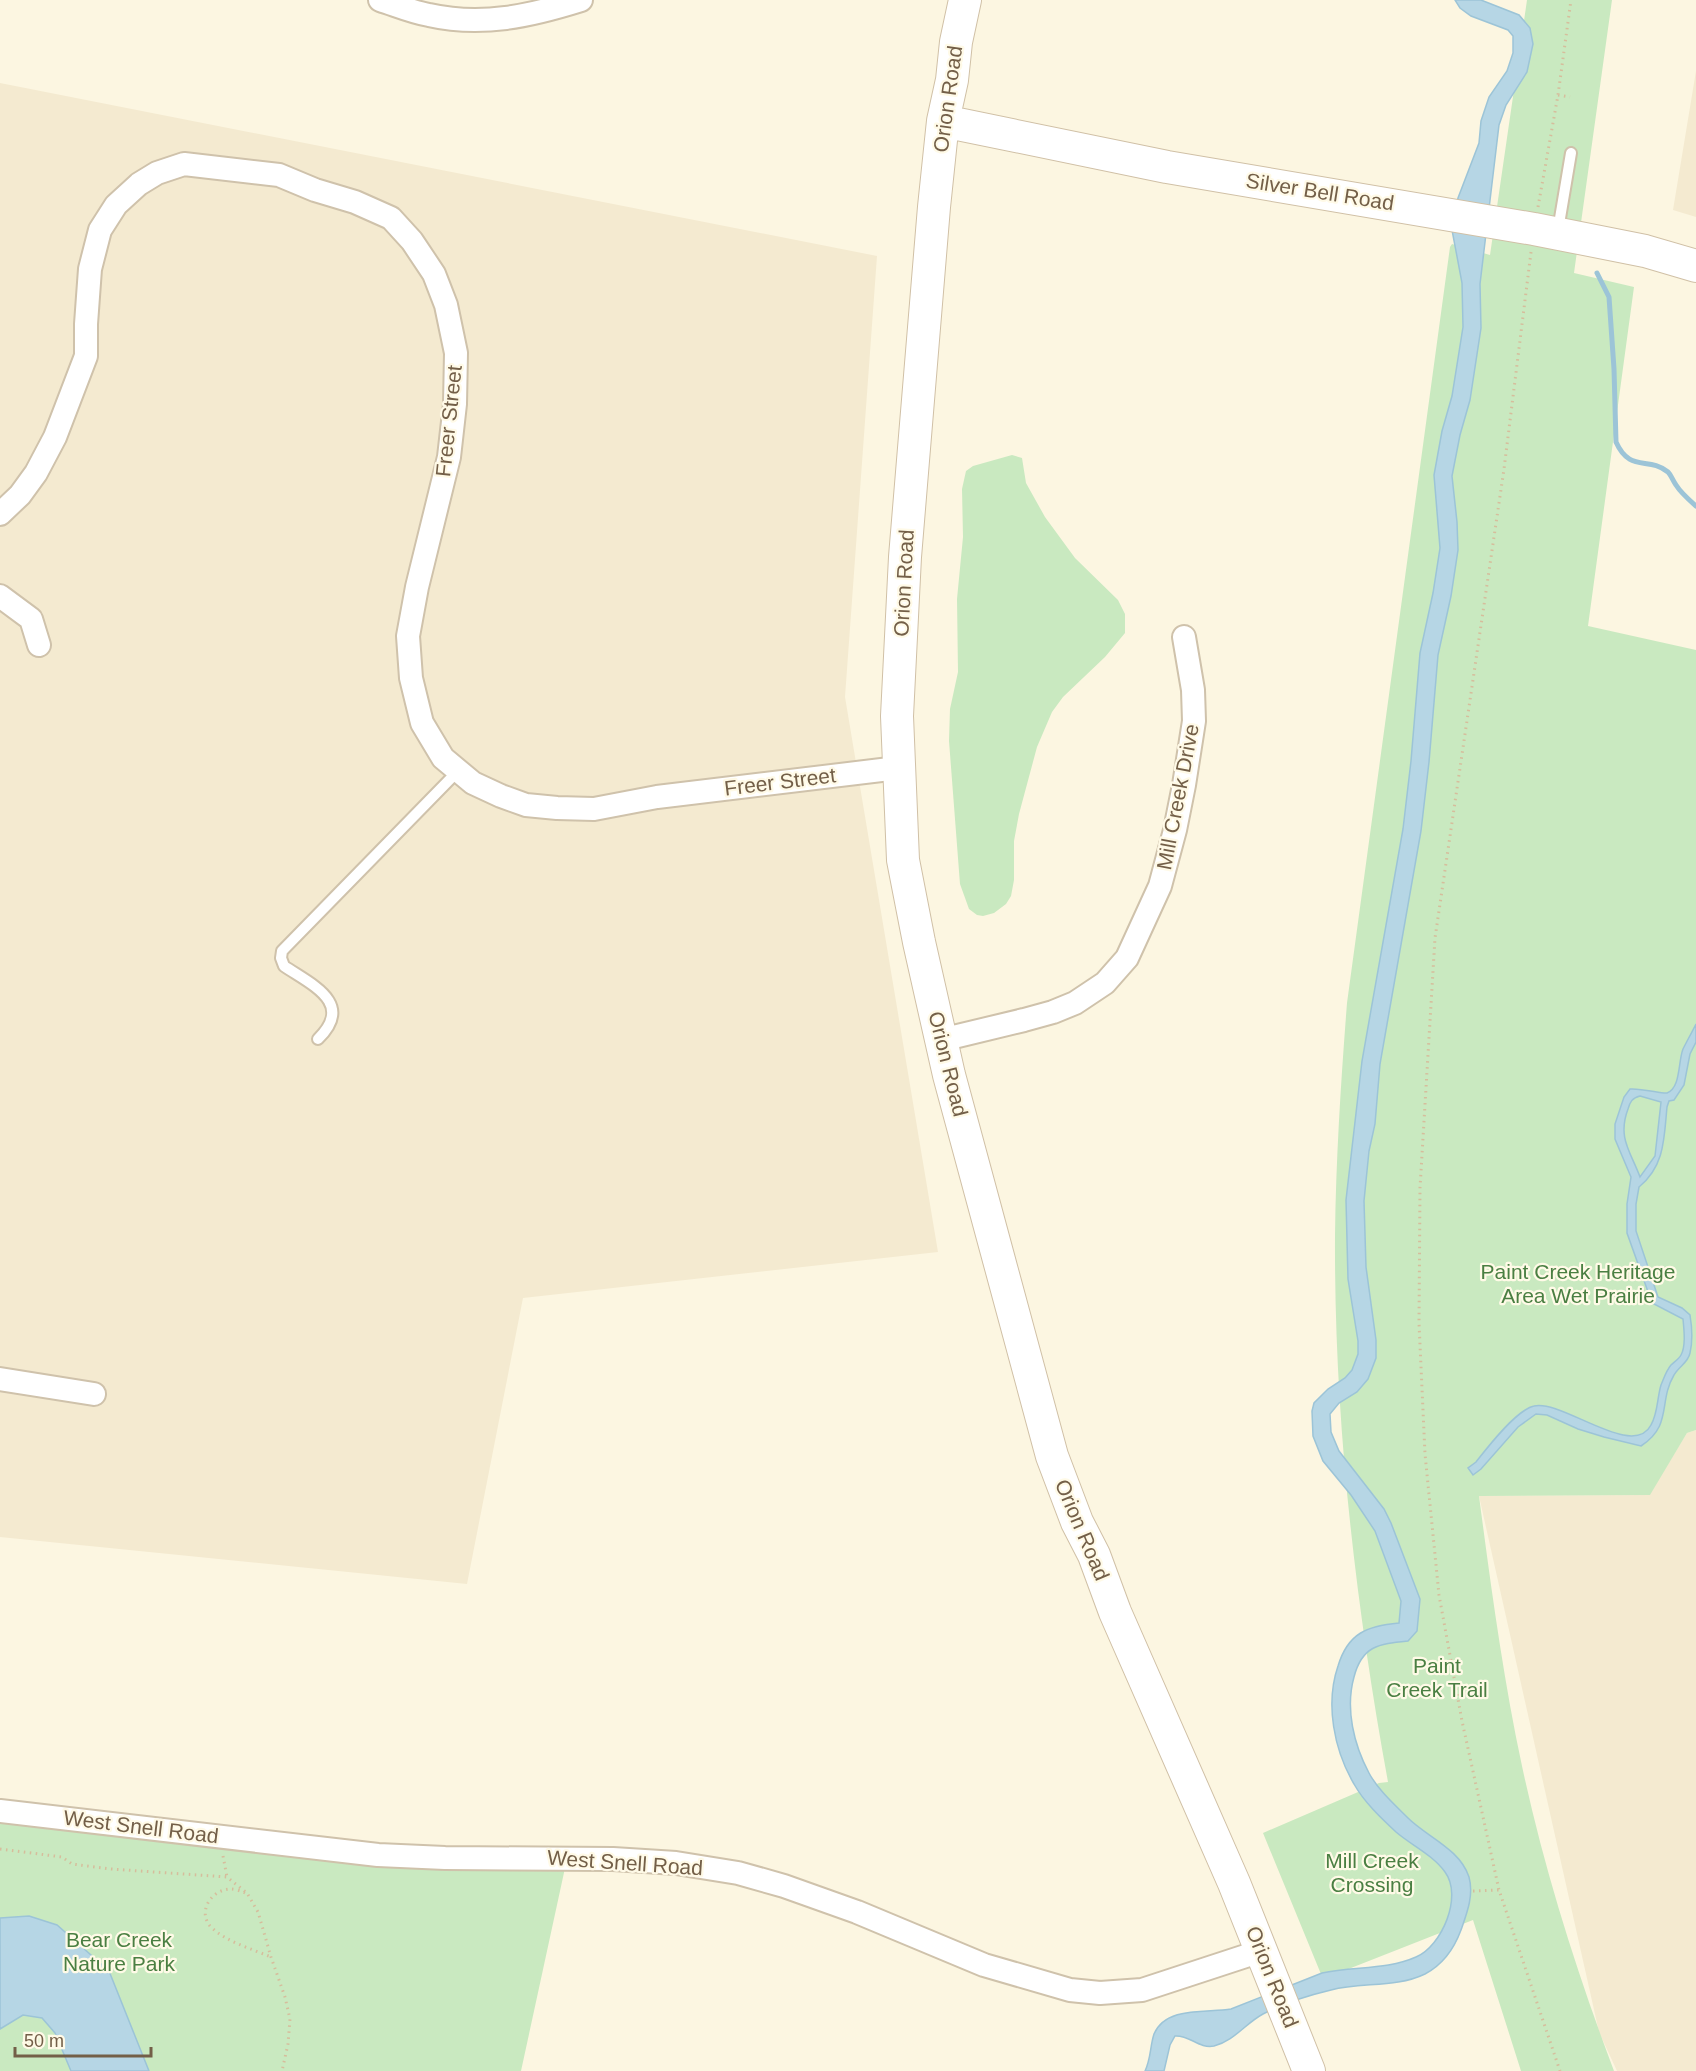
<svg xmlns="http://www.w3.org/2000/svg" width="1696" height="2071" font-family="Helvetica,sans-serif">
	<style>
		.residential { fill: #f4ead0 }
		.green { fill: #c9e9c0 }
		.water { fill: #b6d6e5; stroke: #9cc4d7; stroke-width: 1.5; fill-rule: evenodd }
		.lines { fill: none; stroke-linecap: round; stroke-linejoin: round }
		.stream { stroke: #9cc4d7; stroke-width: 5 }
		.lane-casing { stroke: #cfc2ab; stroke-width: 14 }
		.street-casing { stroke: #cfc2ab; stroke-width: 26 }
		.secondary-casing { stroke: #d0c0a6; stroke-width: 34 }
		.path { stroke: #d6bd9c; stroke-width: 3; stroke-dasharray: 1.5 4.5; stroke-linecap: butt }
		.lane { stroke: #fff; stroke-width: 10 }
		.street { stroke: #fff; stroke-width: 22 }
		.secondary { stroke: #fff; stroke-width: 32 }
		.labels { text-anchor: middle; stroke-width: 4.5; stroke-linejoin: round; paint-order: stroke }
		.street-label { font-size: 21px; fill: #735f48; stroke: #fffae7 }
		.park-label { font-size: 21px; fill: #4a7f42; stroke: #fffae7 }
	</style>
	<rect width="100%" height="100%" fill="#fcf6e1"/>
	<path class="residential" d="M1696 71V217L1673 210Z
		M0 83 877 256 845 697 938 1252 523 1298 467 1584 0 1537Z
		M1696 1430V2071H1617L1599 2032 1479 1496 1649 1495 1687 1433Z"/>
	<path class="green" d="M1527 0H1612L1574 273 1634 287 1588 626 1696 650V1430L1687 1433 1650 1495 1479 1496C1491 1587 1503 1677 1522 1766 1544 1869 1577 1973 1614 2071H1521L1473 1920 1323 1979 1263 1833 1379 1783 1388 1782C1355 1601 1334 1419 1335 1235 1336 1157 1341 1080 1347 1003L1450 247 1452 244 1490 255Z
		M1012 455 1022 458 1026 483 1045 517 1075 558 1118 600 1125 614V633L1105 657 1063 697 1052 712 1037 747 1019 814 1014 841V880L1011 896 1006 904 994 913 983 916 977 915 969 909 960 884 949 741 950 709 958 672 957 599 963 537 962 489 966 471 973 466Z
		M0 1820 565 1868 521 2071H0Z"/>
	<path class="water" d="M1455 0H1481L1519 15 1530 28 1533 44 1527 72 1506 105 1499 125 1480 284 1481 328 1470 400 1460 435 1452 476 1457 522 1458 550 1451 596 1438 655 1429 762 1421 831 1380 1064 1375 1124 1369 1151 1364 1201 1366 1267 1376 1340V1358L1368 1379 1357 1392 1339 1403 1330 1414 1331 1432 1339 1451 1384 1509 1391 1523 1420 1599 1417 1631 1408 1641C1378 1644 1362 1646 1354 1677 1345 1709 1354 1745 1369 1773 1378 1790 1395 1805 1408 1818 1427 1837 1460 1849 1469 1877 1474 1895 1467 1913 1461 1930 1454 1949 1444 1964 1425 1974 1396 1988 1362 1982 1331 1990 1310 1995 1282 2004 1263 2014 1246 2023 1234 2041 1214 2046 1199 2049 1190 2035 1175 2036L1170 2045 1164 2071H1145C1151 2059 1150 2046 1154 2034 1166 2006 1206 2013 1231 2009L1322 1973C1353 1966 1387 1970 1416 1957 1442 1946 1463 1896 1445 1872 1433 1855 1411 1845 1396 1832 1381 1818 1364 1802 1354 1784 1334 1750 1325 1704 1338 1666 1348 1633 1367 1626 1399 1623L1401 1601 1375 1531 1351 1495 1323 1461 1313 1436 1312 1411 1314 1403 1328 1389 1345 1378 1352 1370 1358 1354V1341L1348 1279 1346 1200 1362 1061 1403 829 1411 761 1420 653 1433 593 1440 548 1434 475 1442 431 1452 396 1463 327 1462 283 1452 230 1458 198 1479 143 1481 121 1489 97 1507 71 1513 53V36L1508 30 1471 16 1460 8Z
		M1696 1024V1042L1690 1054 1684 1085 1674 1100 1669 1101 1667 1107C1664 1138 1665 1166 1639 1187L1636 1204V1231L1658 1297 1682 1308 1690 1315C1692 1327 1693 1340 1690 1353 1688 1363 1679 1366 1674 1375 1658 1402 1673 1425 1641 1446L1604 1437 1578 1429 1547 1415 1536 1414 1518 1427 1481 1469 1473 1475 1468 1468 1476 1462C1487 1448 1516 1410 1534 1406 1562 1399 1633 1460 1651 1425 1658 1413 1657 1398 1661 1385 1664 1378 1666 1371 1671 1365 1674 1362 1679 1359 1681 1355 1686 1346 1684 1330 1683 1319L1652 1303 1627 1233V1204L1631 1177 1615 1139V1124L1624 1097 1630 1089C1641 1088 1663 1094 1667 1093 1681 1088 1678 1061 1683 1049 1687 1041 1692 1032 1696 1024ZM1640 1096 1661 1102 1655 1156 1640 1177C1631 1152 1617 1138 1628 1109 1630 1102 1632 1098 1640 1096Z
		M29 1916 57 1925 109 1971 149 2071H71L55 2033 42 2018 23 2015 0 2029V1918Z"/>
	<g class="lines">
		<path class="stream" d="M1597 273 1609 297 1614 369 1616 442C1630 473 1648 456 1668 472 1671 475 1673 481 1676 485 1681 493 1688 499 1696 506"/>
		<defs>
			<path id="lane" d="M1558 230 1571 153
				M318 1039C355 1003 312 985 284 966L281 958 282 951 458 771"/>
			<path id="street" d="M380 0C396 5 412 12 429 15 482 27 530 16 581 0
				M0 514 20 495 36 473 55 437 86 356V324L90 269 100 230 116 205 139 184 157 173 184 164 279 175 315 190 355 202 391 218 412 241 434 274 446 305 456 353 455 404 449 457 417 587 408 636 411 678 422 723 443 758 473 783 501 796 526 805 557 808 594 809 657 797 898 768
				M0 596 31 619 39 645
				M941 1040 1024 1020 1053 1012 1075 1003 1105 983 1127 958 1160 886 1175 830 1184 785 1194 721 1193 690 1184 637
				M0 1379 94 1394
				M0 1811 378 1855 445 1858 613 1859 676 1863 738 1873 784 1886 857 1912 984 1965 1070 1990 1100 1993 1142 1990 1261 1951"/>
			<path id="secondary" d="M965 0 956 42 952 80 943 121 934 207 905 557 897 716 903 860 919 942 949 1075 1052 1456 1077 1522 1094 1555 1115 1612 1234 1883 1309 2071
				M943 121 1167 167 1534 229 1645 251 1696 266"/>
		</defs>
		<use href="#lane" class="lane-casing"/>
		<use href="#street" class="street-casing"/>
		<use href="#secondary" class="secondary-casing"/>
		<path class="path" d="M1558 95 1570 97
			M1538 207 1558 95 1571 0
			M1531 252 1504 469 1435 938 1420 1188 1419 1323 1425 1454 1439 1595 1462 1721 1499 1890 1560 2071
			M0 1849 62 1857 72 1864 111 1869 227 1877 247 1893 258 1912 271 1957 285 1997 290 2019 288 2044 282 2071
			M223 1856 227 1877
			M1473 1891 1499 1890
			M245 1893C241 1891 235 1889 231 1889 211 1889 196 1913 212 1928 227 1942 252 1949 271 1957"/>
		<use href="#lane" class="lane"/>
		<use href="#street" class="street"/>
		<use href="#secondary" class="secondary"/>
	</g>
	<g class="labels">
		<g class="street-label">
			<text transform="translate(948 99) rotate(-82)" y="7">Orion Road</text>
			<text transform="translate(1320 192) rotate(9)" y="7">Silver Bell Road</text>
			<text transform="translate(449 421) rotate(-84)" y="7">Freer Street</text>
			<text transform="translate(904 583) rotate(-87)" y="7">Orion Road</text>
			<text transform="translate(780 782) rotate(-7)" y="7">Freer Street</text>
			<text transform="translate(1178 797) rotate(-79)" y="7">Mill Creek Drive</text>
			<text transform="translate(948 1064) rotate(76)" y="7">Orion Road</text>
			<text transform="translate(1082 1530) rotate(67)" y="7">Orion Road</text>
			<text transform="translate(141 1827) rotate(7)" y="7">West Snell Road</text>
			<text transform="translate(625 1863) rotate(4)" y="7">West Snell Road</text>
			<text transform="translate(1272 1977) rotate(68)" y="7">Orion Road</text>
		</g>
		<g class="park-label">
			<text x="1578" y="1279">Paint Creek Heritage<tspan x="1578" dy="24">Area Wet Prairie</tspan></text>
			<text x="1437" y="1673">Paint<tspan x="1437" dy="24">Creek Trail</tspan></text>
			<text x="1372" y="1868">Mill Creek<tspan x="1372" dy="24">Crossing</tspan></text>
			<text x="119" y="1947">Bear Creek<tspan x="119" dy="24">Nature Park</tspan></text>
		</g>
	</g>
	<path d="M15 2047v9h136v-9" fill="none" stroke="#735f48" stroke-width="3"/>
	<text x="24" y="2047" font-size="18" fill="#735f48" stroke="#fffae7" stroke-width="4.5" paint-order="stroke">50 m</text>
</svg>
